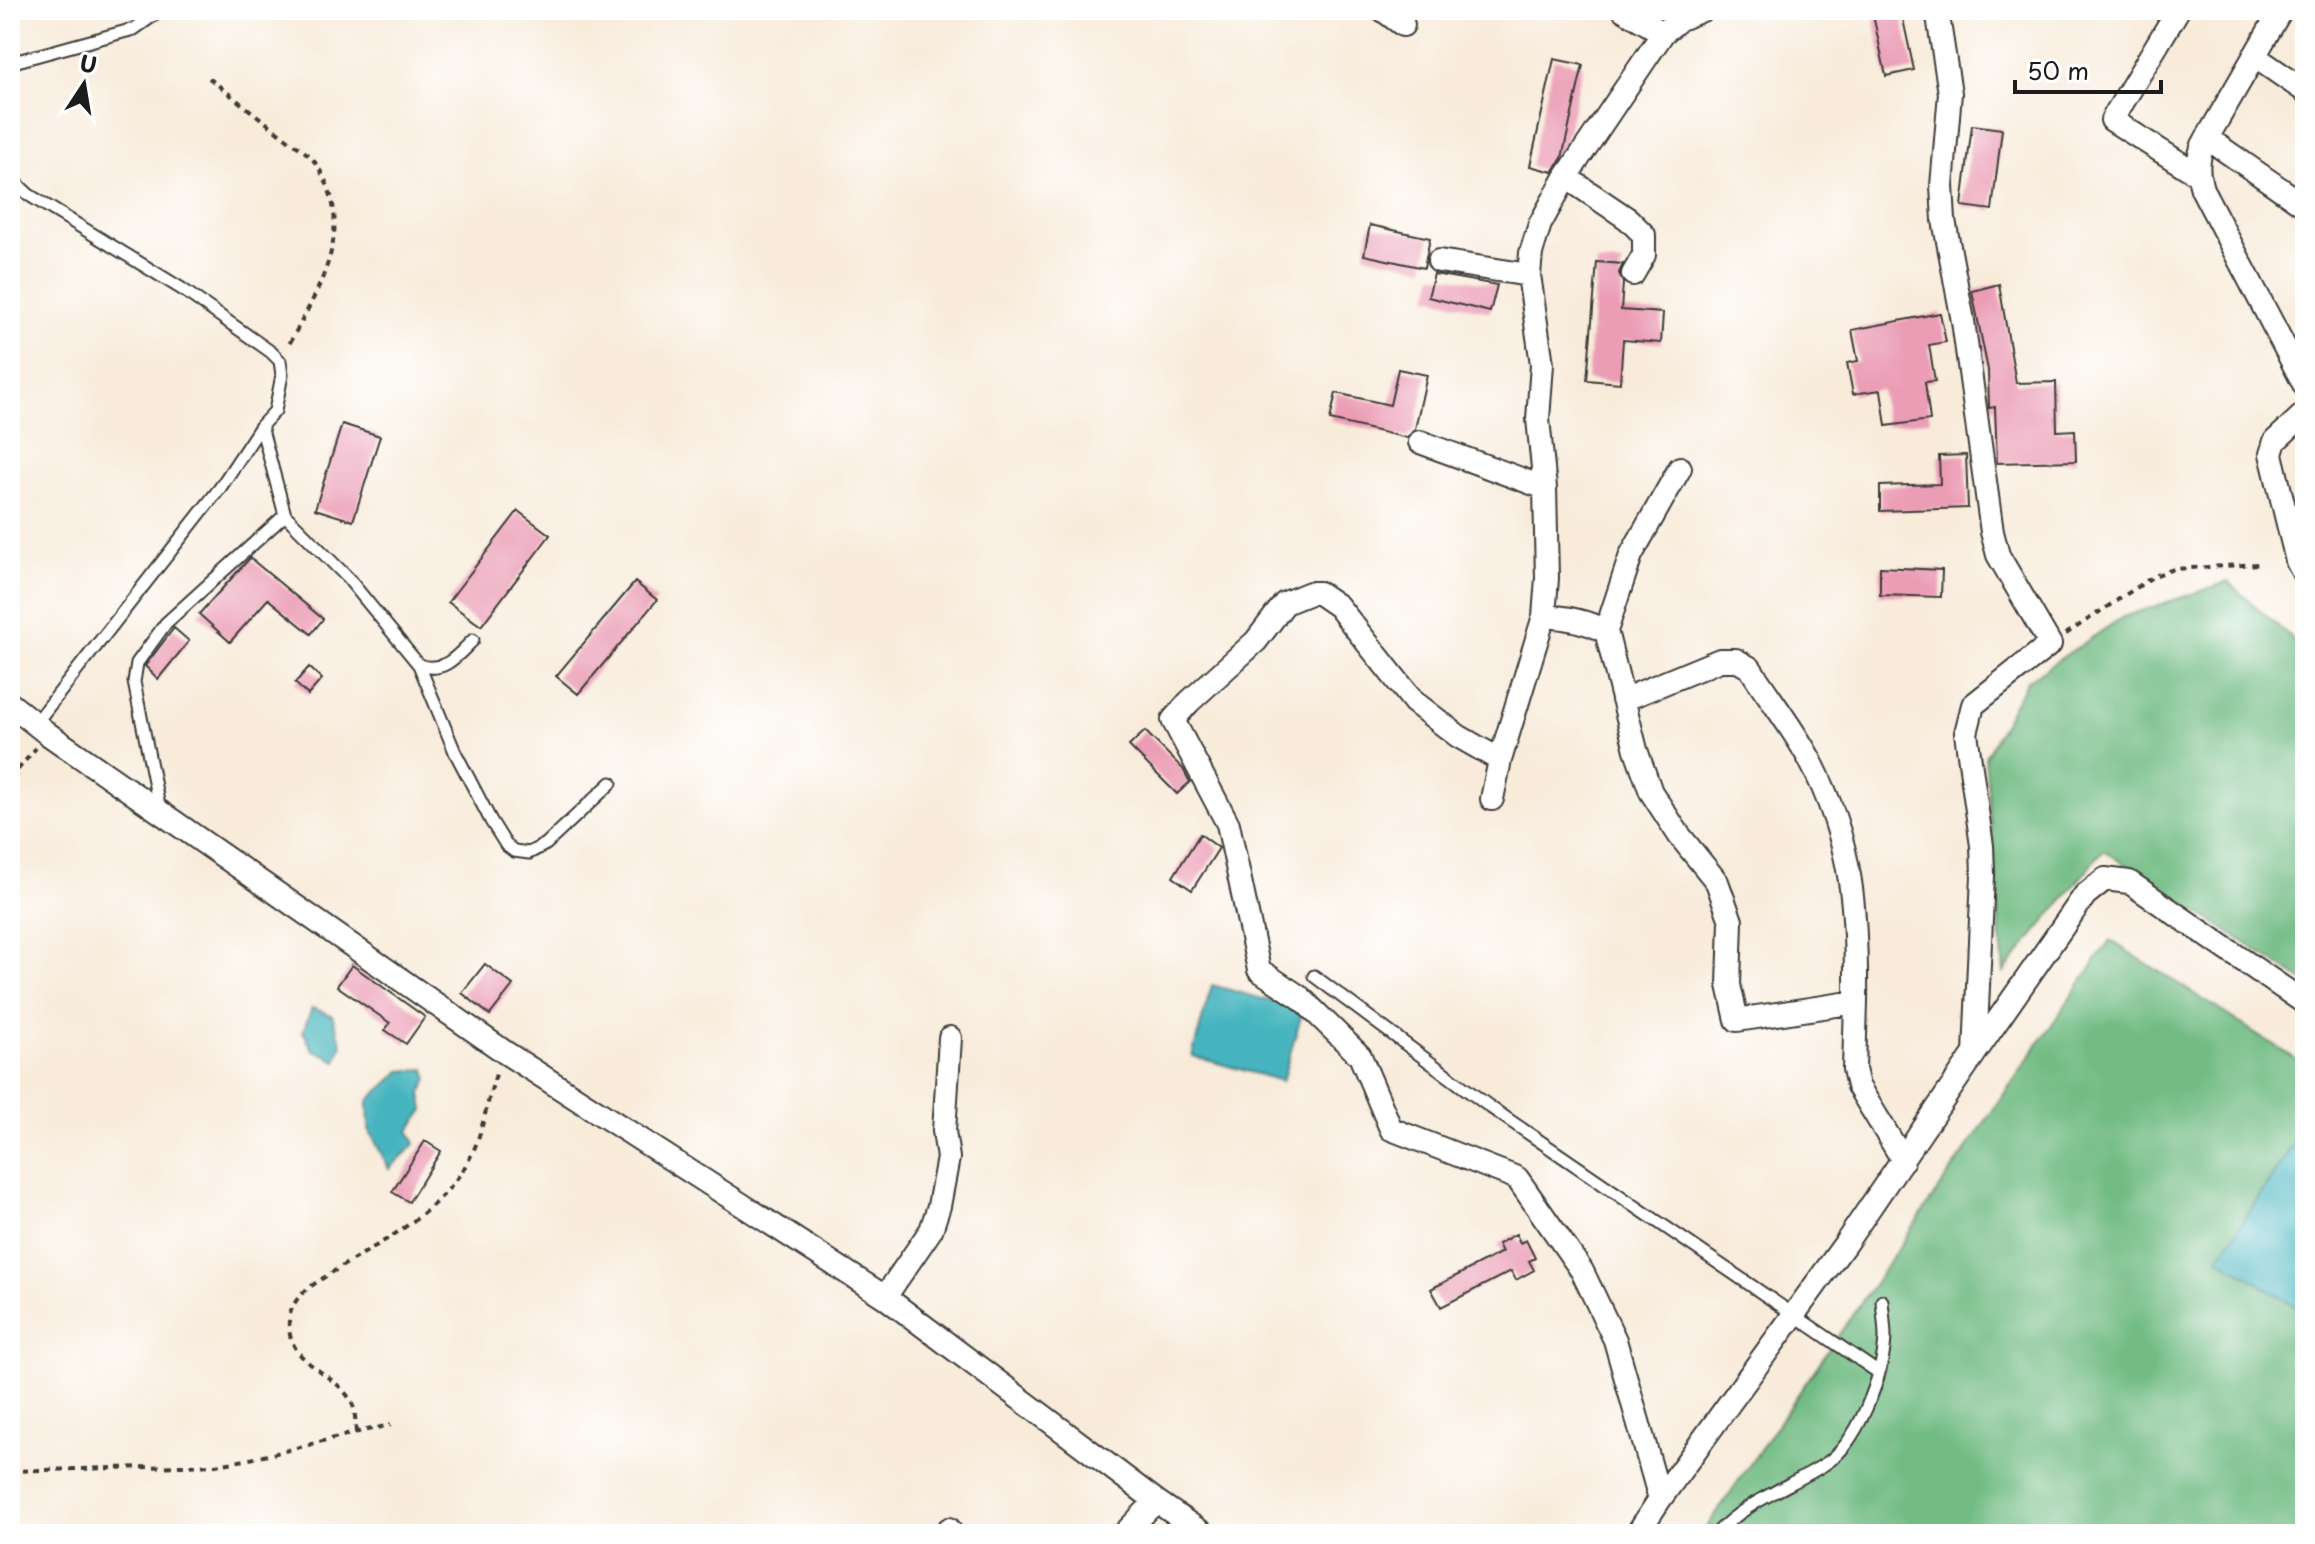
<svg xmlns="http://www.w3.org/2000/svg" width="2315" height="1544" font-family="'Playpen Sans',sans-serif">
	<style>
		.forest { fill: #72bc84; stroke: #476c50; stroke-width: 2 }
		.water { fill: #45b4be; stroke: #30686d; stroke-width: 2 }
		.building { fill: #eb9db6 }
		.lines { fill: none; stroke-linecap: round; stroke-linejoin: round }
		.service-casing { stroke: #3d3b38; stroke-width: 15 }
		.minor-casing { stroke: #3d3b38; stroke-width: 26 }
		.path { stroke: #3d3b38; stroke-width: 4; stroke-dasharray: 6 6; stroke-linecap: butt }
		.service { stroke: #fff; stroke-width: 11 }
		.minor { stroke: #fff; stroke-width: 22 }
	</style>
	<rect width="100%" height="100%" fill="#fff"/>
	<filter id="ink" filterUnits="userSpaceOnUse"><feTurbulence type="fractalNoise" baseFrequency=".0125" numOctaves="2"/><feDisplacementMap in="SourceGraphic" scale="16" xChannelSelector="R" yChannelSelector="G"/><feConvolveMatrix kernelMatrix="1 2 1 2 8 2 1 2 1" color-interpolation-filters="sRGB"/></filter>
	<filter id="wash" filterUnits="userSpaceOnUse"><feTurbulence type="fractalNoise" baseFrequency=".006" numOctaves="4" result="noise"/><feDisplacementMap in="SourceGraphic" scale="32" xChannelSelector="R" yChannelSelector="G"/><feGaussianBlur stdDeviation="1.8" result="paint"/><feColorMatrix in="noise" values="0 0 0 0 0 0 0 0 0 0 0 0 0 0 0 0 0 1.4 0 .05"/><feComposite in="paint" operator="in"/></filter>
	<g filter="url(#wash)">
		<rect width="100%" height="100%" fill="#f8ebda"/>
		<path class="forest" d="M2228 582 2305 650V982L2103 850 2004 972 1985 757 2027 681 2123 617Z
			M2110 940 2305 1065V1534H1702Z"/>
		<path class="water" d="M1212 985 1303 1010 1282 1081 1192 1056Z
			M312 1008 332 1015 342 1044 336 1062 327 1055 313 1051 303 1031Z
			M425 1069 428 1080 421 1093 424 1110 409 1131 415 1144 389 1169 369 1129 368 1101 401 1071Z
			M2300 1134 2305 1137V1313L2219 1258Z"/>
		<g id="blocks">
			<path class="building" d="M1872 10H1901L1914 70 1886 76Z
				M1554 59 1583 65 1562 158 1553 172 1530 166Z
				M1972 125 2002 129 1992 210 1962 206Z
				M1370 225 1430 238 1424 268 1364 255Z
				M1597 262 1623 264 1619 273 1623 283 1621 310 1663 313 1661 343 1623 340 1620 383 1587 380Z
				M1434 274 1497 285 1490 312 1428 297Z
				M1999 284 2016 383 2056 382 2057 431 2075 430 2076 461 1997 463 1995 407 1989 408 1988 370 1972 291Z
				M1940 313 1946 342 1929 345 1935 381 1925 382 1930 420 1886 426 1881 390 1853 394 1847 363 1858 361 1852 330Z
				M1398 369 1427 375 1415 429 1407 438 1330 420 1336 393 1390 405Z
				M342 424 380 436 353 521 315 509Z
				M1966 455 1968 508 1880 511V486L1940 484 1939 456Z
				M518 511 550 535 481 626 448 602Z
				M250 558 323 619 311 634 268 599 230 642 199 614Z
				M1880 567 1942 570 1941 597 1880 595Z
				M635 582 657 600 578 694 556 676Z
				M174 628 189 641 158 679 145 666Z
				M309 667 322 679 308 695 295 683Z
				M1145 731 1183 769 1190 782 1177 794 1129 746Z
				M1200 834 1219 848 1192 890 1173 877Z
				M485 964 513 985 490 1015 462 993Z
				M352 965 425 1017 406 1044 385 1030 390 1023 337 986Z
				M425 1141 441 1151 409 1202 392 1192Z
				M1516 1234 1520 1243 1526 1240 1535 1258 1529 1261 1534 1270 1516 1280 1511 1271 1441 1307 1431 1289 1502 1252 1498 1244Z"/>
		</g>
	</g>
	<g filter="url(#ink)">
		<use href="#blocks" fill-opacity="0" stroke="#3d3b38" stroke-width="2"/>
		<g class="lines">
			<defs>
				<path id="service" d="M10 63 134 29 154 15 156 10
					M10 177 29 195 182 289 271 352 280 361 282 375 275 411 261 426 220 488 35 724
					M261 426 285 515
					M419 665 455 752 491 821 506 845 514 851 529 853 546 844 611 783
					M160 811 134 682 137 663 166 623 285 515 347 577 419 665C444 674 457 656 473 640
					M1314 976 1490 1107 1879 1373
					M1716 1534C1745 1502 1789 1487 1825 1464 1858 1444 1883 1375 1885 1338 1885 1326 1883 1313 1882 1301"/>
				<path id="minor" d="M1383 10 1403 25
					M1624 10 1663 33
					M1937 10 1950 93 1942 186 1944 220 1963 321 1992 532 1998 555 2050 644 1973 705 1966 733 1982 846 1983 875 1975 1053
					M2178 10 2112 120 2197 174
					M2281 10 2203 145C2197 161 2197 172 2202 189L2305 386
					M2254 56 2305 91
					M2207 138 2305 206
					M1566 177 1628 219 1644 235V255L1633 274
					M1439 261 1529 275
					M2305 413 2275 441 2271 454 2297 561 2305 576
					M1420 442 1545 488
					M1544 616C1566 617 1586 621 1606 631L1636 750 1651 792 1679 835 1717 882 1731 921 1729 985 1737 1020 1856 1002 1854 1069 1858 1086 1903 1160
					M1606 631 1631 555 1680 468
					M1623 700 1720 660H1736L1750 668C1769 698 1793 728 1810 760 1853 843 1857 911 1856 1002
					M10 704 48 734 506 1053 885 1297 1156 1501 1204 1534
					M1500 760 1458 736 1414 702 1338 606 1319 593H1310L1285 603 1256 641 1189 702 1173 720 1228 824 1259 970 1301 998 1360 1056 1391 1129 1517 1178 1582 1271 1615 1340 1660 1499
					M1492 799 1500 760 1544 616 1547 578 1545 488 1538 419 1542 364 1529 275 1531 253 1540 224 1566 177 1663 33 1680 19 1702 10
					M885 1297 931 1230 939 1206 948 1158 944 1131 950 1038
					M949 1529 951 1534
					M1124 1534 1156 1501
					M1637 1534 1660 1499 1845 1244 1975 1053 2085 895 2105 879 2129 882 2305 1003"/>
			</defs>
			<use href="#service" class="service-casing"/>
			<use href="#minor" class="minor-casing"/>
			<path class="path" d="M209 78C234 98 260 118 286 138 295 145 307 152 314 161 360 226 319 288 287 348
				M2066 634 2154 576 2174 569 2259 564
				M10 779 36 748
				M356 1432C355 1422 356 1410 351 1401 334 1371 291 1366 289 1327 288 1310 295 1300 307 1289 367 1246 444 1220 475 1147 485 1122 488 1095 498 1069
				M10 1471 215 1465C275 1457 332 1436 391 1425"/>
			<use href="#service" class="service"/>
			<use href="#minor" class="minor"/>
		</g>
	</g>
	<rect width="2315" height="1544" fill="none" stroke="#fff" stroke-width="40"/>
	<g transform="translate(84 84) rotate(12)" stroke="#ffffff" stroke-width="6" paint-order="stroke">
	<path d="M0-6L14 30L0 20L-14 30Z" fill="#1c1c1c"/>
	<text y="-12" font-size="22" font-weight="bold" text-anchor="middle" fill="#1c1c1c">U</text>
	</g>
	<path d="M2015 80v12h146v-12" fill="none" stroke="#1c1c1c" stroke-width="4"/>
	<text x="2027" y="80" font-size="24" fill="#1c1c1c" stroke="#ffffff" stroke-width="6" paint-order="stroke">50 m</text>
</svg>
